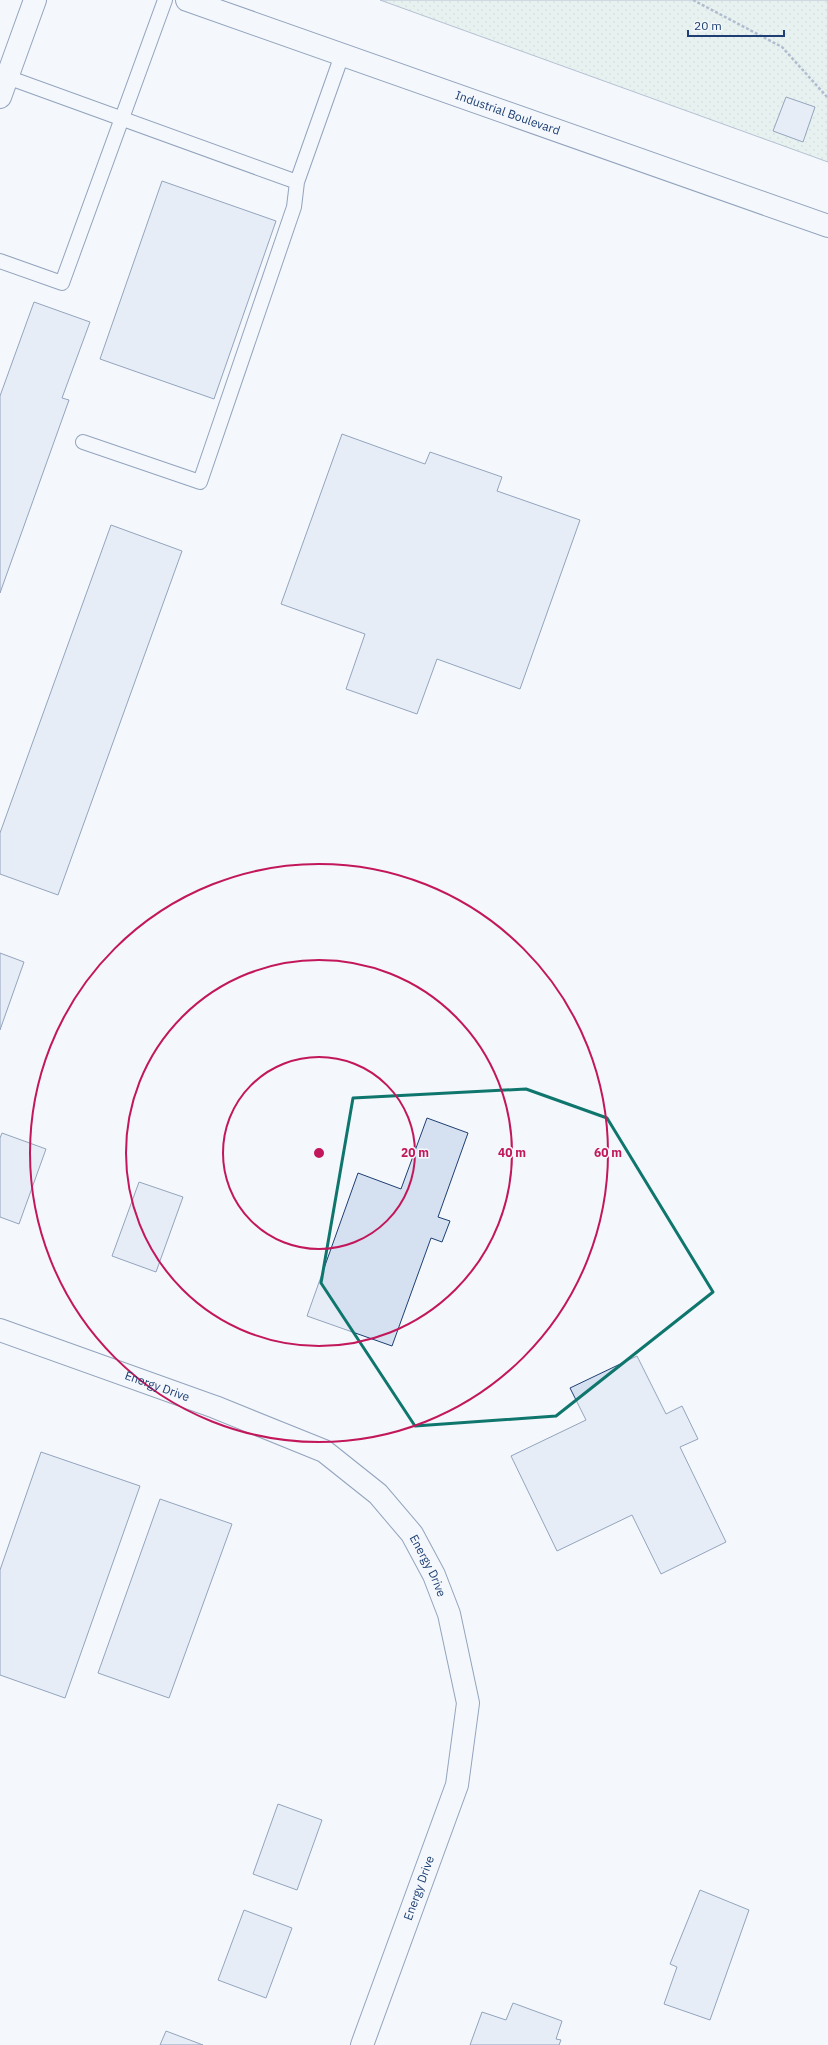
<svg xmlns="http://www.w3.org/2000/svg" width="828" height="2045" font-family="'IBM Plex Sans',sans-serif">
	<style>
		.green { fill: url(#green-dots); stroke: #687fa3 }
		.building { fill: #d5e0f0; stroke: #1d3f73 }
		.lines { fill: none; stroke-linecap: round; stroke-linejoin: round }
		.lane-casing { stroke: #1d3f73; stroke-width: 16 }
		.street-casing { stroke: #1d3f73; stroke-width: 24 }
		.secondary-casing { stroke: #1d3f73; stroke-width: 24 }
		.path { stroke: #5e769c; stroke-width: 2.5; stroke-dasharray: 3 2; stroke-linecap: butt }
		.lane { stroke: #f4f7fb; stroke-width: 14 }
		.street { stroke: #f4f7fb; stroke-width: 22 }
		.secondary { stroke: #f4f7fb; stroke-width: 22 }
		.marked { fill: none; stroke: #0f766e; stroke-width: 3; stroke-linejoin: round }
		.ring { fill: none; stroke: #c2185b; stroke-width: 2 }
		.labels { text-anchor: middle; stroke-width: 3; stroke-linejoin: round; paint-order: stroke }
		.street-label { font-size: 12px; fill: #1d3f73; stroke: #f4f7fb }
		.centre { fill: #c2185b; stroke: #f4f7fb; stroke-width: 2 }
		.ring-label { font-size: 12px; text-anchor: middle; font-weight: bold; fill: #c2185b; stroke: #f4f7fb; stroke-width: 3; stroke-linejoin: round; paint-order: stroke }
	</style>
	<defs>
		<pattern id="green-dots" width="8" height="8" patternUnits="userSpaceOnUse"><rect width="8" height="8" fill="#d7e8df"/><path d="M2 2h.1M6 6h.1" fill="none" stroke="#b8c8c3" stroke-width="1.8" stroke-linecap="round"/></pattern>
	</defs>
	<rect width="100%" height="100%" fill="#f4f7fb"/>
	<path class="green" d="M380 0H828V162Z"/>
	<path class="building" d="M786 97 815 107 803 142 773 131Z
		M162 181 276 221 214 399 100 359Z
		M34 302 90 322 62 398 69 400 0 593V396Z
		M342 434 425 464 430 452 502 477 497 491 580 520 520 689 437 659 417 714 346 689 365 634 281 604Z
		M111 525 182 551 58 895 0 874V833Z
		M0 953 24 962 0 1030Z
		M427 1118 468 1133 438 1217 450 1221 442 1242 431 1238 392 1346 307 1316 358 1173 401 1189Z
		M2 1133 46 1149 19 1224 0 1217V1138Z
		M139 1182 183 1197 156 1272 112 1256Z
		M637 1356 666 1414 682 1406 698 1439 680 1447 726 1542 661 1574 632 1515 557 1551 511 1456 586 1420 570 1388Z
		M41 1452 140 1486 65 1698 0 1675V1570Z
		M160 1499 232 1524 169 1698 98 1673Z
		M278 1804 322 1820 297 1890 253 1874Z
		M700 1890 749 1910 710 2020 664 2004 677 1967 670 1964Z
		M244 1910 292 1928 266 1998 218 1980Z
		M513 2003 562 2021 556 2039 561 2040 559 2045H470L482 2012 506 2020Z
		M166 2031 203 2045H160Z"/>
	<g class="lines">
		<defs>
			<path id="lane" d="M7 77 297 182
				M0 261 62 283 165 0
				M83 442 200 482 294 207 297 182 342 55"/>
			<g id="street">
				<path d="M0 97 35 0"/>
				<path id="s1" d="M0 1330 215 1407 324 1451 378 1494 412 1534 434 1575 449 1614 468 1703 457 1785 362 2045"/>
			</g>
			<g id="secondary">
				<path id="s2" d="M187 0 828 226"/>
			</g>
		</defs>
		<use href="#lane" class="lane-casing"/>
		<use href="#street" class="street-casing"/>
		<use href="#secondary" class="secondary-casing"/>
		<path class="path" d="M693 0 782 47 828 98"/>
		<use href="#lane" class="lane"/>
		<use href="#street" class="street"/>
		<use href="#secondary" class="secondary"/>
	</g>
	<path d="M0 0H828V2045H0ZM526 1089 607 1118 713 1292 556 1416 415 1426 321 1283 353 1098Z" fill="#f4f7fb" fill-opacity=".55" fill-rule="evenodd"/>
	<path class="marked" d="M526 1089 607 1118 713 1292 556 1416 415 1426 321 1283 353 1098Z"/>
	<g class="ring">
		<circle cx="319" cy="1153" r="96"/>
		<circle cx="319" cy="1153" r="193"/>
		<circle cx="319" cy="1153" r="289"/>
	</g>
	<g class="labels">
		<g class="street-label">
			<text dy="4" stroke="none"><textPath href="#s2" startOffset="340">Industrial Boulevard</textPath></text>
			<text dy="4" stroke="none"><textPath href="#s1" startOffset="167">Energy Drive</textPath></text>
			<text dy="4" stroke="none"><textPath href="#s1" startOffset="503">Energy Drive</textPath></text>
			<text transform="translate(419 1888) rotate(-70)" y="4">Energy Drive</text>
		</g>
	</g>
	<circle cx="319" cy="1153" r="6" class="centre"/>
	<g class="ring-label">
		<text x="415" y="1157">20 m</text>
		<text x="512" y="1157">40 m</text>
		<text x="608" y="1157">60 m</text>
	</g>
	<path d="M688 30v6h96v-6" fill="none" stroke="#1d3f73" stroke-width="2"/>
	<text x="694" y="30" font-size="12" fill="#1d3f73" stroke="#f4f7fb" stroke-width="3" paint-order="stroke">20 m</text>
</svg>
